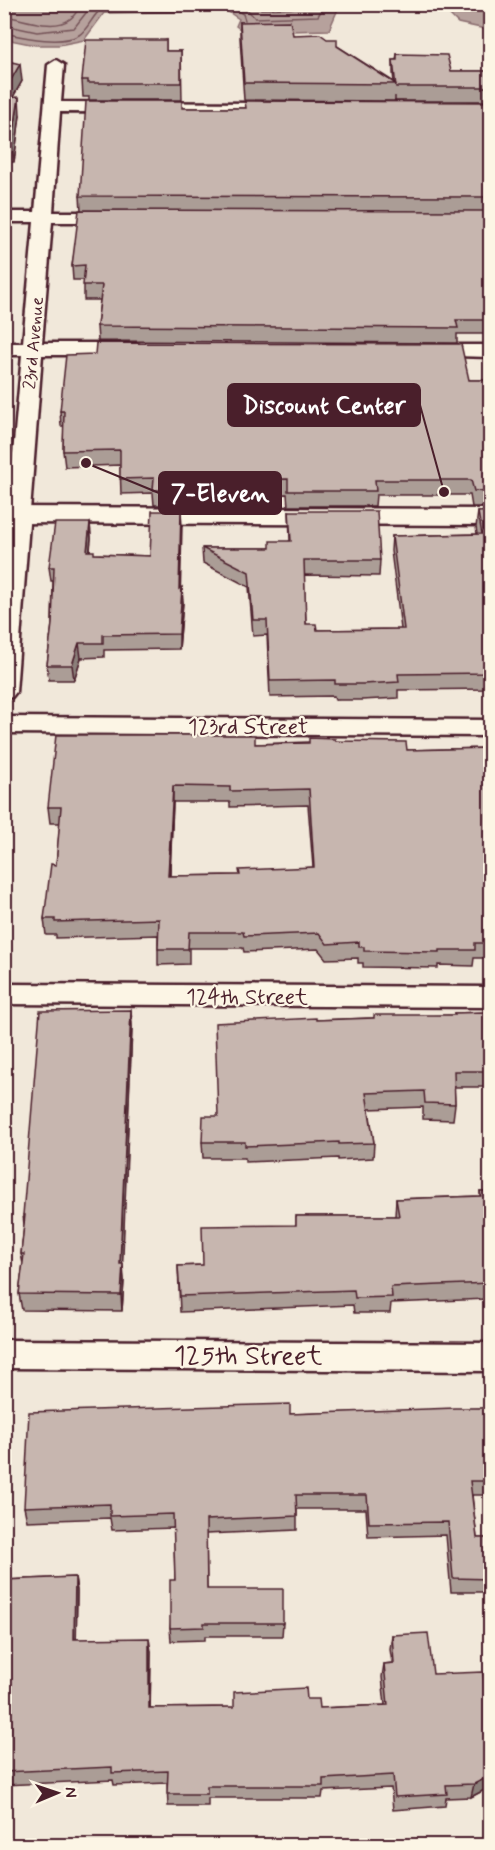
<svg xmlns="http://www.w3.org/2000/svg" width="495" height="1850" font-family="Mynerve,sans-serif">
	<style>
		.water { fill: #b6a19c; stroke: #8b6d6f; stroke-width: 1.5 }
		.lines { fill: none; stroke-linecap: round; stroke-linejoin: round }
		.shore { stroke: #755358; stroke-width: 1.5 }
		.minor-casing { stroke: #4a1f2b; stroke-width: 5 }
		.tertiary-casing { stroke: #4a1f2b; stroke-width: 5 }
		.minor { fill: #fcf5e5; fill-rule: evenodd }
		.tertiary { fill: #fcf5e5; fill-rule: evenodd }
		.wall { fill: #ab9d96; stroke: #4a1f2b; stroke-width: 1.5; fill-rule: evenodd }
		.shaded-wall { fill: #8b7f7a; stroke: #4a1f2b; stroke-width: 1.5 }
		.building { fill: #c7b6af; stroke: #4a1f2b; stroke-width: 1.5; fill-rule: evenodd }
		.labels { text-anchor: middle; stroke-width: 4.5; stroke-linejoin: round; paint-order: stroke }
		.far-street-label { font-size: 18px; fill: #4a1f2b; stroke: #fcf5e5 }
		.street-label { font-size: 22px; fill: #4a1f2b; stroke: #fcf5e5 }
		.near-street-label { font-size: 27px; fill: #4a1f2b; stroke: #fcf5e5 }
		.leader { fill: none; stroke: #4a1f2b; stroke-width: 2 }
		.callout-dot { fill: #4a1f2b; stroke: #fcf5e5; stroke-width: 2 }
		.callout { fill: #4a1f2b; stroke: #4a1f2b; stroke-width: 2 }
		.callout-label { font-size: 24px; text-anchor: middle; font-weight: bold; fill: #fff }
	</style>
	<rect width="100%" height="100%" fill="#f1e8da"/>
	<filter id="ink" filterUnits="userSpaceOnUse"><feTurbulence type="fractalNoise" baseFrequency=".0167" numOctaves="2"/><feDisplacementMap in="SourceGraphic" scale="12" xChannelSelector="R" yChannelSelector="G"/><feConvolveMatrix kernelMatrix="1 2 1 2 8 2 1 2 1" color-interpolation-filters="sRGB"/></filter>
	<g filter="url(#ink)">
		<path class="water" d="M4 5H366L338 9 329 30 244 32 236 26 239 19 227 11 104 13 84 40 59 45H35L5 39Z
			M432 5H490V30L458 23 447 12Z"/>
		<g class="lines">
			<path class="shore" d="M242 4 255 18 318 16 325 4
				M256 4 261 9 312 8 315 4
				M4 16C23 18 53 32 70 19 75 16 78 9 82 4
				M4 25 37 32 74 28 93 4
				M4 33C23 37 61 46 79 35 89 29 93 13 104 7L228 5 243 14 245 20"/>
			<defs>
				<path id="minor" d="M56 60 64 65 61 102 282 103 290 108 282 113 60 112 53 212H114L120 213 123 217 120 221 114 222H52L42 343H132L139 345 142 349 139 353 132 355H42L16 692 12 697 4 699V553L22 355H4V343H23L34 222H4V212H35L48 65Z
					M426 345H490V357L419 355 416 351 419 347Z
					M4 717 490 720V736L4 733Z
					M4 984 490 987V1007L4 1004Z
					M4 1340 490 1343V1371L4 1368Z"/>
				<path id="tertiary" d="M4 507 490 509V525L4 523Z"/>
			</defs>
			<use href="#minor" class="minor-casing"/>
			<use href="#tertiary" class="tertiary-casing"/>
			<use href="#minor" class="minor"/>
			<use href="#tertiary" class="tertiary"/>
		</g>
		<path class="wall" d="M240 22 337 46 394 82 393 73V60H396L397 54 451 71H490V101H395V96V101L244 100 240 38Z
			M166 40V51H181L182 100H89V97H83L82 80Z
			M4 60 22 81 13 97 20 115 14 162H4Z
			M490 102V334H457V343L98 341 97 326 100 300H84V280H73L72 266 81 210 80 196 182 108H245Z
			M469 380H490V507H472L470 495H376L375 506H288L287 494 182 495V505H154L153 493 121 494 120 465 65 467 63 451 64 426H61L60 411Z
			M181 511 180 588 183 602 179 649 104 650V657L81 658 74 680H49L47 665 52 624 53 581H51L49 567 90 523 91 538 90 551 94 554 150 556Z
			M289 511 380 560 379 576 304 575 306 624 317 630 401 629 391 551 392 536 477 534 476 527 478 512 490 511V689L398 690V698L362 700H335L334 696 270 697 267 635 253 636 249 587 203 563 202 548H270L290 541Z
			M335 741 407 750 489 748V742H490V958H474L473 966 438 965V968L363 967V963H358V958L326 959 318 949 244 952 243 948H189V964L158 965V935L56 938V935H46L44 919 56 865 60 823H50L48 807 255 744ZM173 802H230V807L308 805 313 867 239 875 170 876Z
			M131 1010 132 1027 122 1264 124 1280 122 1311 22 1310 19 1294 23 1264 21 1254 24 1225 23 1215Z
			M490 1012V1087H454L455 1104 453 1120 423 1119V1107L369 1109 374 1143 373 1158 338 1160V1158L245 1162V1158H203L202 1142 316 1020 454 1015V1013Z
			M480 1191H490V1302H488L487 1299 391 1303 390 1313H354L353 1305 180 1312 178 1266 203 1265 296 1225V1216H395L396 1199 480 1196Z
			M490 1408V1495H472L477 1538H490V1592H451L446 1535 368 1537 366 1509H297V1530L206 1534 207 1589 283 1623 282 1636H205V1640L171 1641 170 1628 175 1580 174 1528 112 1530 110 1518 27 1521 24 1507 290 1414Z
			M75 1577 77 1591 76 1639 151 1651 150 1708 234 1707 307 1699 320 1708 385 1705 382 1677 384 1664 392 1663 390 1649 392 1635 433 1674 486 1701H490V1787L471 1797 446 1798 445 1806 393 1810 391 1788 323 1791 322 1798H208V1806H168L167 1783 114 1785 113 1780 4 1785V1580Z"/>
		<path class="shaded-wall" d="M20 64 22 81 4 113V92Z
			M19 97 20 115 14 162 12 144Z
			M5 215 7 229 4 246V222Z
			M181 511 182 526 180 604 179 589Z
			M90 523 91 538 88 566 87 551Z
			M182 587 183 602 179 649V634Z
			M79 643 81 658 74 680 72 665Z
			M173 786V802L169 892 168 876Z
			M131 1010 132 1027 122 1280 120 1264Z
			M123 1264 124 1280 122 1311 121 1295Z
			M75 1577 77 1591 76 1653 74 1639Z
			M149 1638 151 1651 150 1721 149 1708Z
			M490 1776V1787L471 1797 474 1784Z"/>
		<path class="building" d="M290 21 293 35 320 34 327 39H337V46L396 84 244 83 240 22Z
			M86 40H166V51H181V83H88V80H82Z
			M397 54 447 55 451 71H490V87H396L393 60H397Z
			M4 60 20 64 4 92Z
			M19 97 12 144H4V98Z
			M86 101H182V108H246L245 101 490 102V197L80 196Z
			M79 210 490 211V320H456L458 328 97 326 102 285H83L85 265 72 266Z
			M96 343 461 344 469 380H490V492L474 491 471 480H375L376 491H288V479L182 480V490H153L154 478 120 479V450L63 451 64 411H60L66 355 95 354Z
			M152 511H181L179 589 182 587 179 634 103 635V643H79L72 665H47L52 624 54 567H49L55 523H90L87 551H94V554L150 556Z
			M289 511H377L380 560H304L306 624H316L317 630 404 629 392 536 482 534 478 512 490 511V673L398 674 399 682 363 684H335V680L270 681 267 620H253L249 572 202 548H270V541H291Z
			M56 735H255V744L309 743V738L335 739V741L406 742 407 750 490 748 489 742H490V943H475V950H439V952L364 951V947H359V942L327 944 319 933 244 936 243 932H189L188 949H158L159 919 55 922V919H44L51 864 56 865 61 807H48ZM173 786 230 787V791L309 789 314 867 239 870 240 875 168 876Z
			M131 1010 120 1264H123L121 1295 19 1294 24 1254H21L25 1215H23L40 1011Z
			M490 1012V1071H454L455 1104 425 1103 424 1091 366 1093 374 1143 339 1144V1142L245 1146V1142H202L203 1116H218L215 1023 316 1018V1020L374 1018V1015H455L454 1013Z
			M480 1191H490V1287V1283L391 1287 392 1297 355 1298 354 1290 180 1296 178 1266 203 1265 202 1226 296 1225V1216H399L396 1199 481 1196Z
			M290 1404V1414L455 1408H490V1481H470L477 1538H490V1579L453 1578 448 1522 369 1523 367 1495H296L297 1516 206 1520 207 1589H283V1623H204V1627L170 1628V1580H175L173 1514 110 1516V1504L24 1507 29 1412Z
			M75 1577 74 1639 149 1638V1708L234 1707V1692L306 1688 307 1699H319L320 1708 388 1705 384 1664 394 1663 392 1635 428 1633 433 1674 483 1672 486 1701H490V1776L474 1784 446 1785 447 1794 395 1797 393 1775 323 1779V1786H207V1794H167L168 1771 112 1773V1767L4 1772V1580Z"/>
	</g>
	<g class="labels">
		<g class="far-street-label">
			<text transform="translate(33 343) rotate(-85)" y="6">23rd Avenue</text>
		</g>
		<g class="street-label">
			<text x="248" y="734">123rd Street</text>
			<text x="247" y="1004">124th Street</text>
		</g>
		<g class="near-street-label">
			<text x="248" y="1364">125th Street</text>
		</g>
	</g>
	<path class="leader" d="M444 492L420 405M86 463L159 493"/>
	<g class="callout-dot">
		<circle cx="444" cy="492" r="6"/>
		<circle cx="86" cy="463" r="6"/>
	</g>
	<g class="callout">
		<rect x="228" y="384" width="192" height="42" rx="6"/>
		<rect x="159" y="472" width="122" height="42" rx="6"/>
	</g>
	<g class="callout-label">
		<text x="324" y="413">Discount Center</text>
		<text x="220" y="501">7-Eleven</text>
	</g>
	<rect width="495" height="1850" fill="none" stroke="#fcf5e5" stroke-width="24"/>
	<rect x="12" y="12" width="471" height="1826" fill="none" stroke="#4a1f2b" stroke-width="2" filter="url(#ink)"/>
	<g transform="translate(57 1793) rotate(88)" stroke="#fcf5e5" stroke-width="4.5" paint-order="stroke">
	<path d="M0-4.5L10 22L0 15L-10 22Z" fill="#4a1f2b"/>
	<text y="-9" font-size="16" font-weight="bold" text-anchor="middle" fill="#4a1f2b">N</text>
	</g>
</svg>
